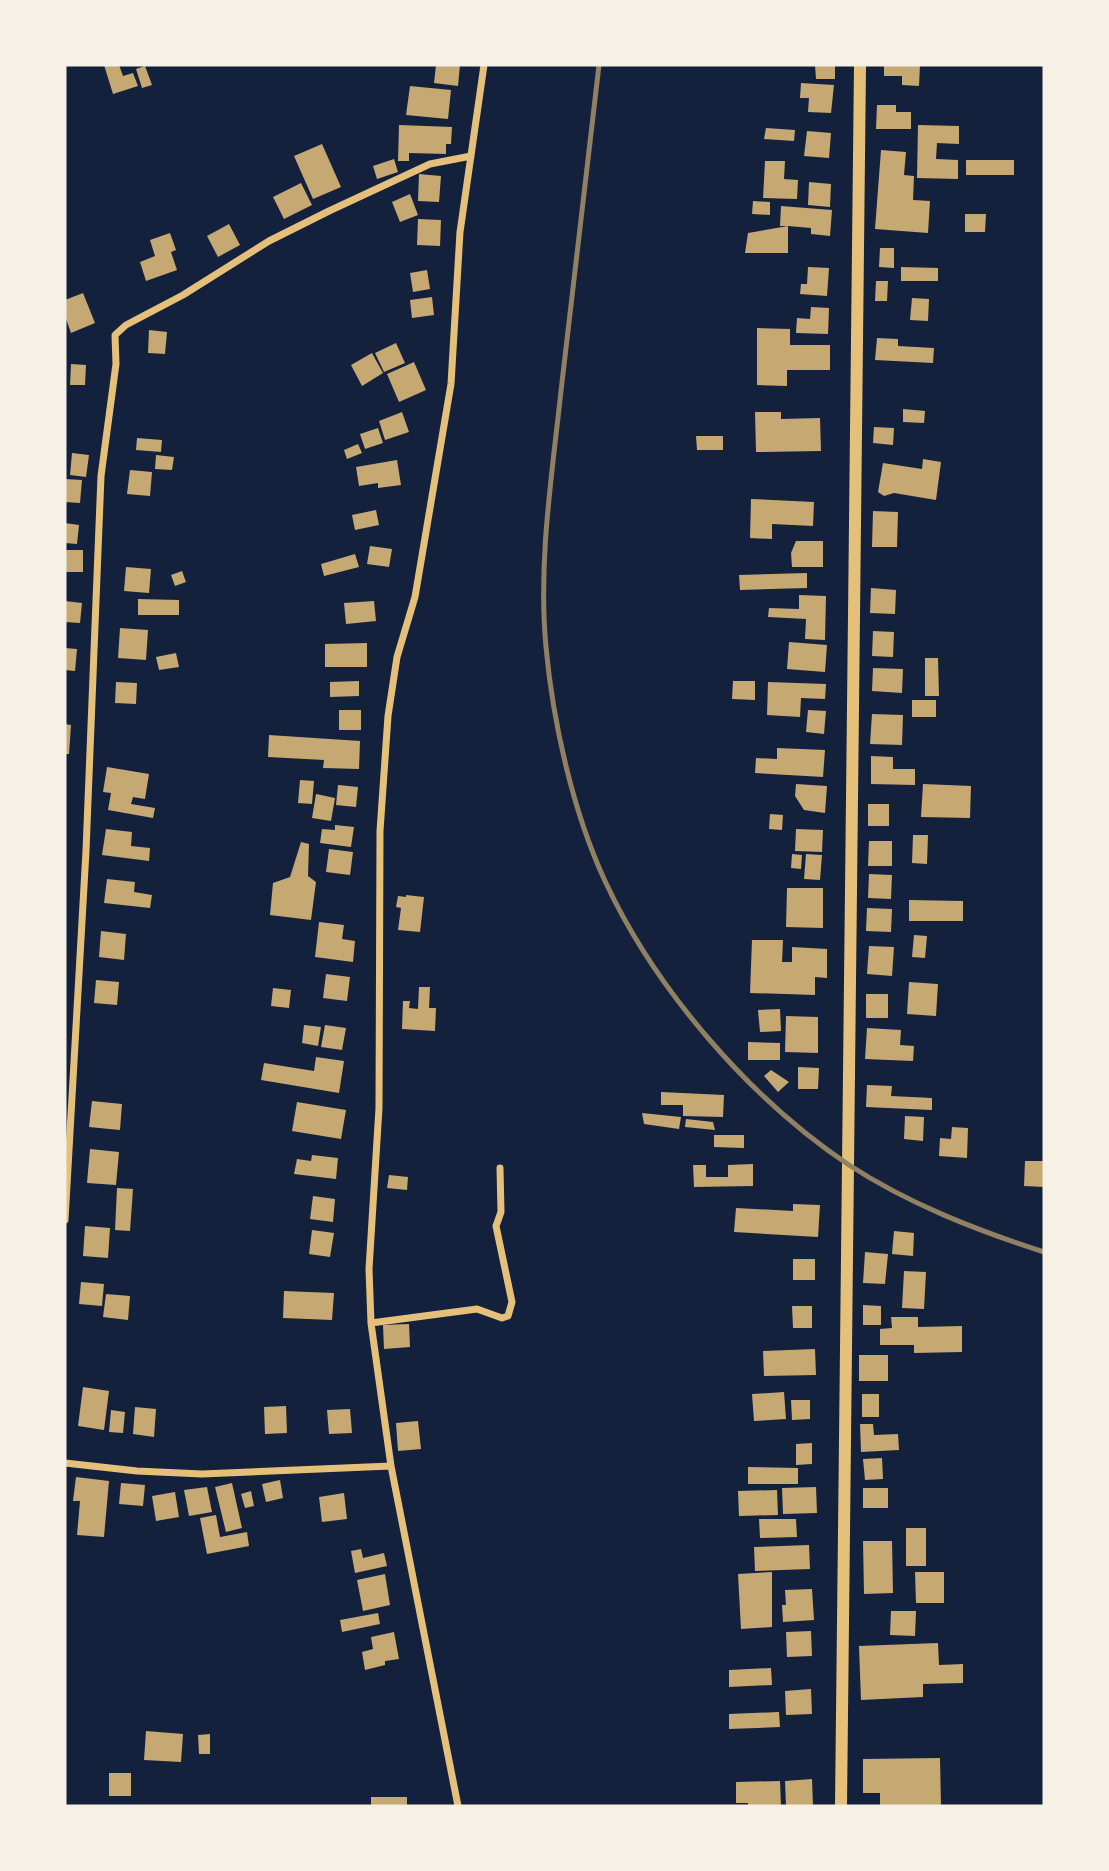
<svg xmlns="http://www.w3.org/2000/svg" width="1109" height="1871" font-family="'Sofia Sans Condensed',sans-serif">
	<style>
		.building { fill: #c6a872 }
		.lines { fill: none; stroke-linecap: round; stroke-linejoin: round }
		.minor { stroke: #e5c07b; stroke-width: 7 }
		.tertiary { stroke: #e5c07b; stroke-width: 12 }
		.rail { stroke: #918062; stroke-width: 5 }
	</style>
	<rect width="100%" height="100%" fill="#14213d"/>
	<path class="building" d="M104 65H119L123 76 133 73 138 86 113 94Z
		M436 65H460L458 86 434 83Z
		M815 65H835V79H816Z
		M884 65H920L919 86 902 85V76H884Z
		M145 66 152 85 142 88 136 69Z
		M801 83 834 85 831 113 808 112 809 98H800Z
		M410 86 451 90 448 119 406 115Z
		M877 105H896V112H911V129H876Z
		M399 125 452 127 451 144H446V154L409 153V161H398Z
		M918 125 959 126V144L937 143 936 159 958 160V179L917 178Z
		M766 128 795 130 794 141 764 139Z
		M807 131 831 133 829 158 804 156Z
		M322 144 341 187 313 199 294 156Z
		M881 150 906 152 904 175 914 176 913 200 930 201 928 233 875 229Z
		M394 159 398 172 377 179 373 166Z
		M966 160H1014V175H966Z
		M765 161H785L784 179 798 180 797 199 763 198Z
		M419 174 441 176 439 202 418 201Z
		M809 182 831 184 830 207 808 205Z
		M301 183 312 205 284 219 273 197Z
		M410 194 418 215 400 222 392 202Z
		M753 201 770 202V215L752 214Z
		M781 206 832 210 830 236 811 234V228L788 226V253H745L748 233 788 226H780Z
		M965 214H986L985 232H965Z
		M418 219 441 220 440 246 417 245Z
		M229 224 240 245 218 257 207 236Z
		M170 233 176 250 171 252 177 270 146 281 140 262 155 256 150 240Z
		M880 248H894V268L879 267Z
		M808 267 829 268 827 296 800 294 801 284H807Z
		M901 267 938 268V281H901Z
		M427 270 430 289 413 292 410 273Z
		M876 281H888L887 301H875Z
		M83 293 95 323 71 333 65 316V300Z
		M432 297 434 315 412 318 410 300Z
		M912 298 929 299 928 321 910 320Z
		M811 307 829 308 828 334 796 333 797 318 810 319Z
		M757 328 790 329V345H830V370H787V386L757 385Z
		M149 330 167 332 165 354 148 353Z
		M877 338 898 339V346L934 348 933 363 875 360Z
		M396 343 405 363 384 372 375 353Z
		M372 353 383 373 362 386 351 365Z
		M414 362 426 390 399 402 387 374Z
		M71 364 86 365 85 385H70Z
		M903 409 925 411 924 423 903 422Z
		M402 412 409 432 385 440 379 421Z
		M755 412H781V419L820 418 821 451 756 452Z
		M874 427 894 428 893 445 873 443Z
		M378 428 383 443 365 449 360 434Z
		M696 436H723V450H697Z
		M137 438 162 440 161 452 136 450Z
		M358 444 362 453 347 459 344 450Z
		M72 453 89 455 86 477 70 475Z
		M156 455 174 457 172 470 155 469Z
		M923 459 941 462 936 500 894 493 884 496 878 492 883 463 922 469Z
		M397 460 401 485 378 488V483L359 486 356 467Z
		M130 470 152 472 150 496 127 494Z
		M65 479 82 480 80 503 65 502Z
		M751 499 814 502 813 526 772 524V539L750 538Z
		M376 510 379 525 355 530 352 515Z
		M873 511 898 512 897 547H872Z
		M65 523 79 525 77 544 65 543Z
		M796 541H823V567H792L791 553Z
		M370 546 392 549 389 567 367 564Z
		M65 550H83V572H65Z
		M355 554 359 567 324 576 321 564Z
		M126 567 151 569 149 593 124 591Z
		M182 571 186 582 175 586 171 575Z
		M807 573V588L740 590 739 575Z
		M871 588 896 590 895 614 870 613Z
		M799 595 826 596 825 640 805 639 806 619 768 617 769 608 799 609Z
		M138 599 179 600V615H138Z
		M65 601 82 603 80 623 65 622Z
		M374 601 376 621 346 624 344 603Z
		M120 628 148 630 146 660 118 658Z
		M873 631 894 632 893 657 872 656Z
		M789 642 827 645 825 672 787 669Z
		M367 643V667H325V644Z
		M65 648 77 649 75 671 65 670Z
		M176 653 179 667 159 670 156 657Z
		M925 658H938L939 696H925Z
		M873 668 903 669 902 693 872 691Z
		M359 681V696L330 697V682Z
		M733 681H755V700L732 699Z
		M116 682 137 683 136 704 115 703Z
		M768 682 826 684 825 699 801 698 800 717 767 715Z
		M912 700H936V717H912Z
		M339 710H361V730H339Z
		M808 710 826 711 824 734 806 732Z
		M872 714 903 715 902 745 870 744Z
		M65 724 71 725 69 754H65Z
		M269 735 360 741 359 769 323 768 324 760 268 757Z
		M777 748 825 750 823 777 755 773 756 758 777 759Z
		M871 756 893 757V769H915V785L871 784Z
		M107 767 149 774 145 799 133 797 131 804 155 808 153 818 108 810 111 793 103 792Z
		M300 780 314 781 312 804 298 803Z
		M796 784 827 786 825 813 804 810 795 796Z
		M923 784 971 786 970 818 921 817Z
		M338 785 358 787 356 807 336 805Z
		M316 794 335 798 331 821 312 818Z
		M868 804H889V826H868Z
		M770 814 783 815 782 830 769 829Z
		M335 825 354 827 351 847 320 843 322 829 335 830Z
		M106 829 132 832 131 846 150 848 149 861 102 855Z
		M796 829 823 830 822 852 795 851Z
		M913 835H928L927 864 912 863Z
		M869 841H892V866H868Z
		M301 842 309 844 308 876 316 882 311 920 270 915 273 883 290 877Z
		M329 849 353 852 350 875 326 872Z
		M792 854 802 855 801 869 791 868Z
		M806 854 822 855 820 880 804 879Z
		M869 874 892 875 891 899 868 898Z
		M107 879 135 882 134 892 152 895 150 908 104 903Z
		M787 888H823V928L786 927Z
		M406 895 424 897 420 932 398 930 401 908 396 907 398 896 406 897Z
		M909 900 963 901V921H909Z
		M867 908 892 909 891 932 866 931Z
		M319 922 344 925 342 939 355 941 353 962 315 957Z
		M101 931 126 934 124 960 99 957Z
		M914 935 927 936 925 958 912 957Z
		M752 940H783L782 962H792V947L827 949V978L815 977V995L750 993Z
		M869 946 894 947 892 976 867 974Z
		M326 974 350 977 347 1001 323 998Z
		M96 980 119 982 117 1005 94 1003Z
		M909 982 938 984 936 1016 907 1014Z
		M419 987H430L429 1008H436L435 1031 402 1029 403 1001H410L409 1008 418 1009Z
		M273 988 291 990 289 1008 271 1006Z
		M866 994H888V1018H866Z
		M780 1009 781 1031 760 1032 758 1010Z
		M786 1016 818 1017V1053L785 1052Z
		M304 1025 321 1027 318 1046 302 1043Z
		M325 1025 346 1028 342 1050 321 1047Z
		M867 1028 901 1030 900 1045 914 1046 913 1061 865 1059Z
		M748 1042 780 1043V1060H748Z
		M316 1057 344 1061 339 1093 261 1080 264 1063 314 1071Z
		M798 1067 819 1068 818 1089H798Z
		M771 1070 789 1082 778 1092 764 1076Z
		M867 1085 892 1086 891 1096 932 1098V1110L866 1107Z
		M661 1092 724 1095 723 1117 683 1116V1105H661Z
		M92 1101 122 1104 120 1130 89 1127Z
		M297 1102 346 1110 341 1139 292 1131Z
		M642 1113 681 1117 679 1129 644 1124Z
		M905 1116 924 1117 923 1141 904 1139Z
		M686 1119 713 1122 715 1130 685 1127Z
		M952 1127 968 1128 967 1158 939 1156 940 1138 951 1139Z
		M714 1135H744V1148L714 1147Z
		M90 1149 119 1152 116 1185 87 1183Z
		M312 1155 338 1158 336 1179 294 1174 297 1159 311 1161Z
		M1025 1161H1044V1187L1024 1186Z
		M753 1164V1186L694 1187 693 1165H706V1177H728V1165Z
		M389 1175 408 1177 407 1190 387 1188Z
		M117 1188 133 1189 130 1231 115 1230Z
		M313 1196 335 1199 333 1222 310 1219Z
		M793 1204 820 1205 818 1237 734 1232 736 1208 793 1211Z
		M85 1226 110 1228 108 1258 83 1256Z
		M312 1230 334 1233 330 1257 309 1254Z
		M894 1231 914 1233 913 1256 892 1254Z
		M865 1252 888 1254 885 1284 863 1283Z
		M793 1259H815V1280H793Z
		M904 1271 926 1272 924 1309 902 1308Z
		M81 1282 104 1284 102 1306 79 1304Z
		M284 1291 334 1293 332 1320 283 1318Z
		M106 1294 130 1296 128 1320 103 1317Z
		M863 1305 881 1306V1325H863Z
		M792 1306H812V1328H793Z
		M891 1317H918V1327L962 1326V1352L914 1353V1345H880V1329L892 1328Z
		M409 1324 410 1347 384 1349 383 1325Z
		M815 1349 816 1375 764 1376 763 1351Z
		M859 1355H888V1381H859Z
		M83 1387 109 1391 104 1430 78 1426Z
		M784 1392 786 1419 754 1421 752 1394Z
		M862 1394H879V1417H862Z
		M791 1400H810V1419L792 1420Z
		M286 1406 287 1433 265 1434 264 1407Z
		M135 1407 156 1409 154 1437 133 1434Z
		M350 1409 352 1433 329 1434 327 1410Z
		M111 1410 125 1412 123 1433 109 1432Z
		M418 1421 421 1449 398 1451 396 1423Z
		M860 1424H873L874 1435 898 1434 899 1450 861 1452Z
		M812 1443V1464L796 1465V1444Z
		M882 1458 883 1479 865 1480 863 1459Z
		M748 1467 798 1468V1484H748Z
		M76 1477 109 1481 104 1537 77 1535 80 1501H73Z
		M280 1480 283 1498 266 1502 262 1484Z
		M121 1483 145 1485 143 1506 119 1504Z
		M232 1483 242 1528 226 1532 215 1487Z
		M207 1487 212 1512 189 1516 184 1490Z
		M816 1487 817 1513 783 1514 782 1488Z
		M863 1488H888V1508H863Z
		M777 1490 778 1515 739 1516 738 1491Z
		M251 1491 254 1506 245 1508 241 1494Z
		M175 1492 179 1517 156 1521 152 1496Z
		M344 1493 347 1519 322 1522 319 1497Z
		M216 1515 220 1537 247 1532 249 1546 207 1554 200 1518Z
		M759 1519H796L797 1537 760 1538Z
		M906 1528H926V1566H906Z
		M863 1541H892L893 1593 864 1594Z
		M809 1545 810 1569 755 1571 754 1547Z
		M361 1549 363 1558 384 1553 387 1566 355 1573 351 1551Z
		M772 1572V1627L741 1629 738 1574Z
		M915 1572H944V1603H916Z
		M385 1574 390 1605 363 1611 357 1580Z
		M812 1589 814 1620 783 1622 782 1605H786L785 1590Z
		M891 1611H916L915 1636 890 1635Z
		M378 1613 380 1624 342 1632 340 1620Z
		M811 1631 812 1656 787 1657 786 1632Z
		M394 1632 399 1659 385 1661V1665L365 1670 362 1652 373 1649 371 1637Z
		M938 1643 939 1665 963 1664V1683L923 1684V1697L861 1700 859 1646Z
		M771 1668 772 1685 729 1687V1670Z
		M811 1689 812 1714 786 1715 785 1691Z
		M779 1712 780 1727 729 1729V1714Z
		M146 1731 183 1734 181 1762 144 1760Z
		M210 1734V1754H199L198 1735Z
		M940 1758 941 1806H880V1793H863V1759Z
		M109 1773H131V1796H109Z
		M812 1779 813 1806H786L785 1781Z
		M780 1781 781 1806H748V1803H736V1782Z
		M371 1797H407V1806H371Z"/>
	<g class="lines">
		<path class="minor" d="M65 1220 86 851 101 476 116 364 115 335 126 325 183 295 269 241 329 211 430 164 471 156
			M371 1323 477 1309 502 1318 508 1316 512 1302 496 1226 501 1212 500 1168
			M65 1463 137 1471 202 1474 391 1466
			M458 1806 391 1466 371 1323 369 1269 379 1108 380 831 388 716 397 657 415 597 451 384 460 232 484 65"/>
		<path class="tertiary" d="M841 1806 860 65"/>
		<path class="rail" d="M599 65C587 173 574 282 561 391 552 475 538 562 546 647 553 723 573 812 605 881 655 989 750 1099 849 1165 909 1204 976 1230 1044 1252"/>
	</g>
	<rect width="1109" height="1871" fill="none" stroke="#f6f1e7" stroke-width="133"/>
</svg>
